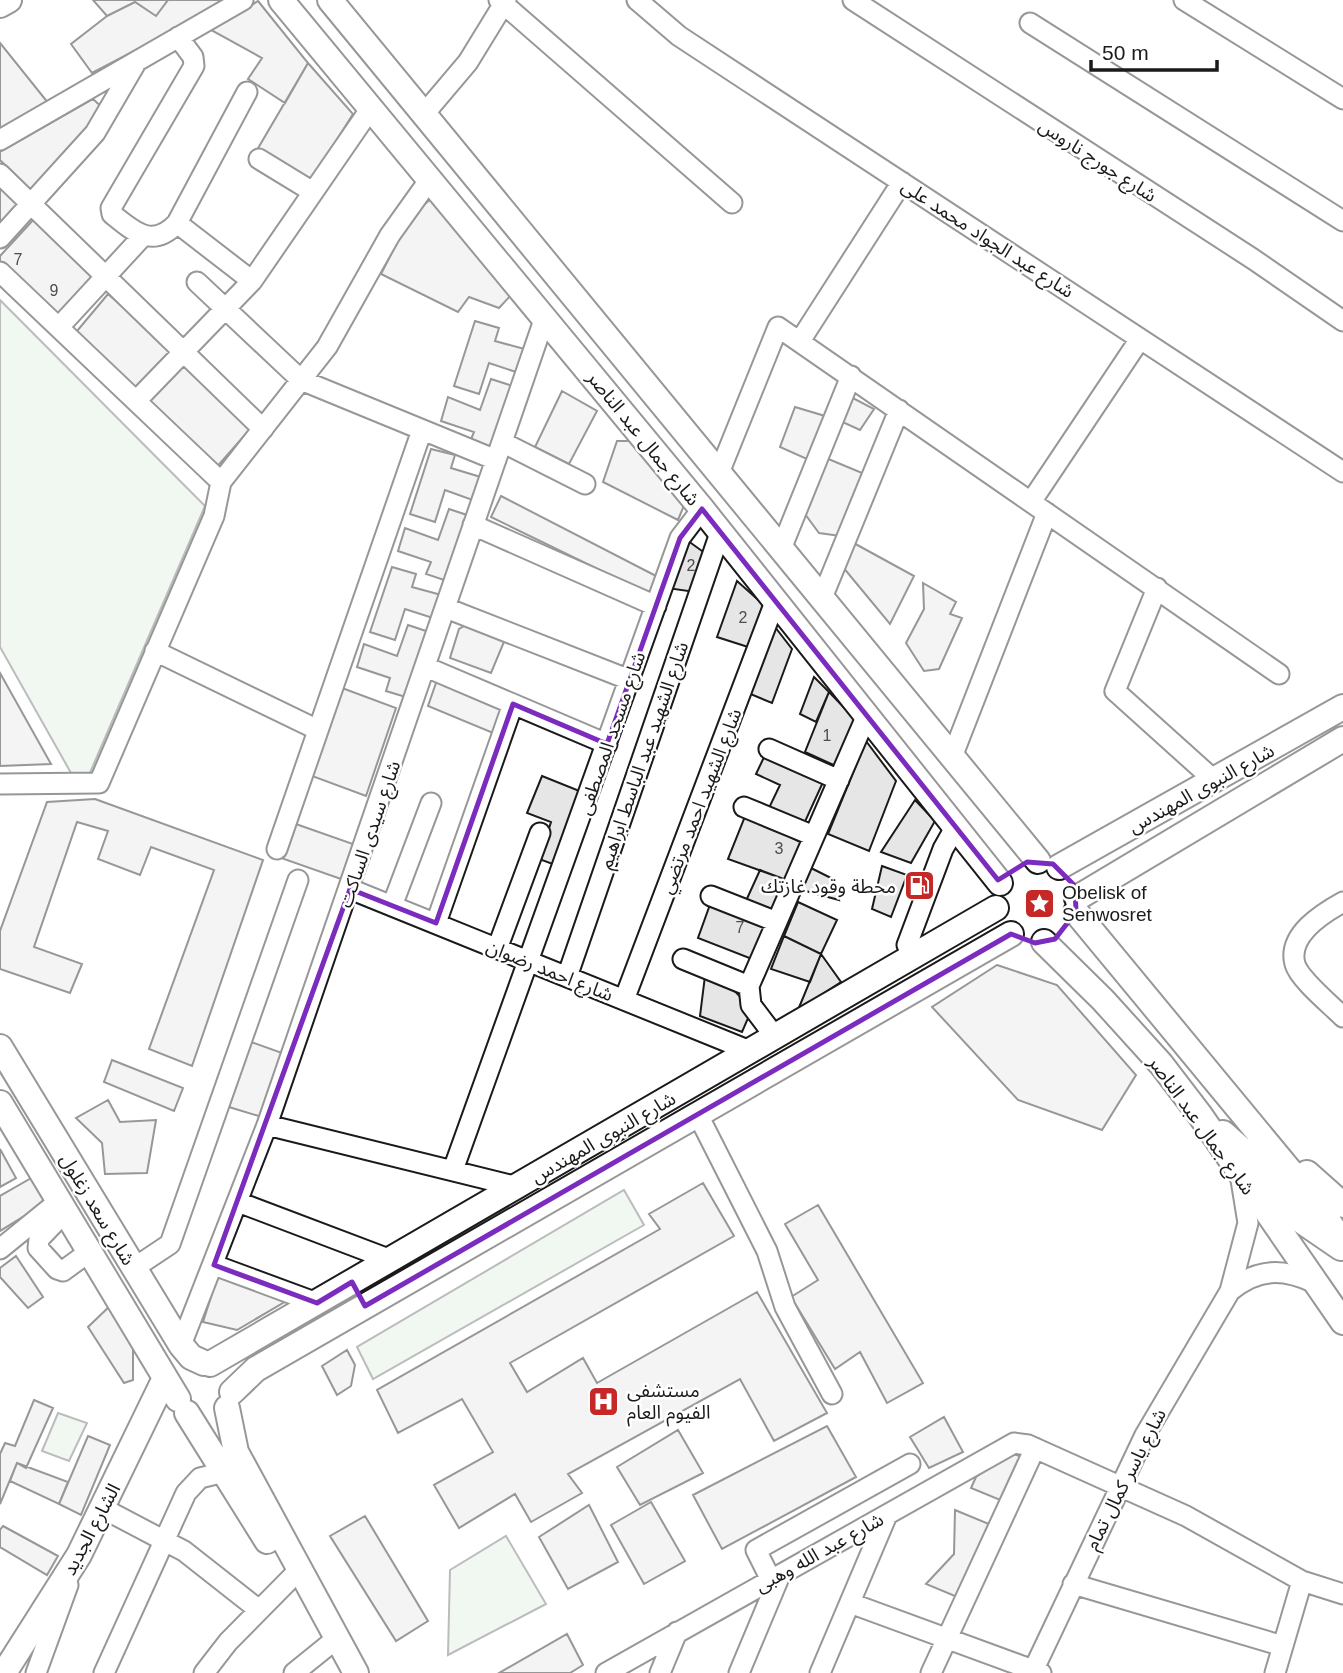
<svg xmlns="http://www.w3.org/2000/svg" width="1343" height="1673" font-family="Arial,'Noto Sans Arabic',sans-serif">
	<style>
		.green { fill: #e0efe3; stroke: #6a6a6a; stroke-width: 2 }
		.building { fill: #e6e6e6; stroke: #1a1a1a; stroke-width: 2 }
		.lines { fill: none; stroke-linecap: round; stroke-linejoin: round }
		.minor-casing { stroke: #1a1a1a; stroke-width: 23 }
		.major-casing { stroke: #1a1a1a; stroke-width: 28 }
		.minor { stroke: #fff; stroke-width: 19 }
		.major { stroke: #fff; stroke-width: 24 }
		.marked { fill: none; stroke: #7b2cbf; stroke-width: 5; stroke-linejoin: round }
		.labels { text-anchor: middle; stroke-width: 5; stroke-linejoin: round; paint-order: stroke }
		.number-label { font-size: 16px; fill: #4d4d4d }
		.street-label { font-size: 19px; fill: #1a1a1a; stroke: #fff }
		.poi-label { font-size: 19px; fill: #1a1a1a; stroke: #fff; text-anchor: start }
	</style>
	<rect width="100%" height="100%" fill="#fff"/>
	<path class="green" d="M0 300 205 506 89 775 71 773 0 647Z
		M624 1190 644 1225 373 1379 357 1347Z
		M58 1413 87 1423 69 1461 42 1451Z
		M506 1536 546 1604 448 1655 450 1570Z"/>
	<path class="building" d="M93 0H168L156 16 135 2 107 16Z
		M168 0H232L92 73 71 44 107 16 135 2 156 16Z
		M258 1 308 63 285 103 248 79 262 58 211 30Z
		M0 43 49 104 0 130Z
		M308 63 353 114 309 184 257 150Z
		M93 99 106 111 32 192 0 160V152Z
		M0 180 23 203 0 226Z
		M431 199 512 294 499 308 469 297 458 312 381 274 411 215Z
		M35 218 96 278 55 318 0 263V256Z
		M108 294 174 351 135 389 77 331Z
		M475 321 499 328 495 341 528 350 522 374 489 363 479 394 454 386Z
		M185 363 252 427 215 469 145 401Z
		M491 379 516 387 493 452 469 444 474 432 441 421 448 397 480 410Z
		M562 391 597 411 569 464 535 447Z
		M849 396 874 409 860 430 838 420Z
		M795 407 825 416 809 460 780 447Z
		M617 441H634L685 503 678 520 603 482Z
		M431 449 455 455 451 468 484 478 478 502 445 490 435 522 410 514Z
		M826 458 867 475 840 536 819 533 802 510Z
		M501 496 660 578 651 595 491 517Z
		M449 509 473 517 450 582 426 574 431 562 398 551 405 528 438 540Z
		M684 538 709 556 695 592 667 588Z
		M850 541 914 576 890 624 842 566Z
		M392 567 416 574 412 587 445 596 439 620 405 609 395 640 370 632Z
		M737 581 764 605 748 647 717 637Z
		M923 583 956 602 950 614 962 618 939 669 924 671 906 643 924 609Z
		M471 622 506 637 491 673 450 658 459 629Z
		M408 625 432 633 409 698 386 691 390 678 357 667 364 644 397 656Z
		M775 627 792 649 772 703 748 693Z
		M0 673 51 764 0 766Z
		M814 677 829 692 816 722 800 714Z
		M437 680 504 707 493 733 428 706Z
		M342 688 396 708 366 796 312 776Z
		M829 692 857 721 838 767 805 752Z
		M866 741 896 781 869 851 828 834Z
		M766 753 824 780 803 826 768 810 780 785 756 774Z
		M542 776 587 794 558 866 539 859 551 822 527 813Z
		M95 799 263 860 192 1066 149 1049 214 870 151 847 140 875 98 859 108 831 77 822 34 947 82 964 70 993 0 969V931L47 802Z
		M915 800 935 821 911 863 881 852Z
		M746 814 808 846 792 882 728 859Z
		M293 823 353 844 341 879 281 858Z
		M882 866 907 875 891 917 872 909Z
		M811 868 833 879 839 900 802 890Z
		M760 870 792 882 777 915 745 903Z
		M712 899 773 923 757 961 698 938Z
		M798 902 837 920 821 954 784 936Z
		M784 936 821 954 810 982 771 969Z
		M821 954 841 982 798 1010Z
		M997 965 1057 985 1136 1075 1102 1130 1018 1100 932 1007Z
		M705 976 726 982 752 1009 742 1032 700 1016Z
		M251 1042 285 1054 262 1117 229 1107Z
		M112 1060 183 1088 174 1111 104 1082Z
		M108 1100 120 1122 156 1120 147 1173 105 1174 102 1143 76 1118Z
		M0 1149 16 1178 0 1187Z
		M33 1177 47 1202 0 1231V1196Z
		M703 1183 734 1236 510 1363 527 1392 583 1358 597 1383 757 1292 827 1413 774 1441 740 1379 568 1474 582 1493 531 1522 515 1494 459 1528 434 1485 493 1452 462 1399 398 1433 377 1390 660 1229 649 1214Z
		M818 1205 923 1383 887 1403 860 1352 835 1369 791 1297 818 1280 785 1224Z
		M16 1256 43 1297 28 1308 0 1277V1268Z
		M218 1275 288 1300 237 1330 203 1322Z
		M114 1302 133 1329V1380L124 1383 88 1327Z
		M347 1350 355 1365 351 1386 337 1395 322 1366Z
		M34 1400 53 1408 26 1468 17 1463 0 1504V1454L5 1443 15 1446Z
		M944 1417 963 1452 929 1468 910 1437Z
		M827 1426 856 1477 722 1549 693 1495Z
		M678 1430 703 1473 640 1505 617 1467Z
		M88 1436 110 1445 81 1515 59 1504Z
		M1009 1453 1024 1457 1005 1502 971 1488 976 1477Z
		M17 1463 68 1482 59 1504 10 1481Z
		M651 1502 685 1561 644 1584 611 1525Z
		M589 1505 618 1562 568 1589 539 1537Z
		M955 1510 996 1527 962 1599 926 1584 954 1554Z
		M365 1516 428 1621 396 1641 330 1536Z
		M3 1526 58 1556 47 1575 0 1547V1530Z
		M567 1634 583 1665 570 1673H499Z"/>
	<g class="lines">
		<defs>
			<path id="minor" d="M499 0 732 203
				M637 0 679 36 1343 472
				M853 0 1253 259 1343 321
				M1184 0 1343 99
				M1030 23 1343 221
				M178 37 193 57 194 66 111 208 112 214C134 232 153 249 177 223L247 92
				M424 114 468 62 506 0
				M0 140 243 0
				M259 159 313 192
				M0 174 263 429
				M177 223 252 281
				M0 238 95 133 137 61
				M0 272 221 482
				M197 282 301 380 496 460
				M59 327 142 237
				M800 341 902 182
				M136 401 252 281 371 108
				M502 442 585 484
				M719 473 778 327 1279 674
				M221 482 327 347 390 235 430 179
				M1031 502 1140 339
				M473 525 656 606
				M781 549 851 376
				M1157 588 1115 691 1215 781
				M822 598 899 410
				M446 608 630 680
				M155 651 318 730
				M426 667 607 744
				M769 749 839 780
				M952 757 1047 513
				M0 784 99 783 214 516 221 482
				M744 807 814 836
				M277 849 422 430
				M350 889 750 1051
				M711 896 777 922
				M1343 902C1323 913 1287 935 1295 964 1299 979 1331 1005 1343 1017
				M392 906 431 803
				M436 923 513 704
				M497 949 540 833
				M914 957 907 945 943 849 956 826
				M683 959 749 986
				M567 977 720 533
				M624 1000 775 602
				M776 1038 751 1005 749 986 866 717
				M698 1115 767 1251 785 1307 832 1394
				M267 1125 518 1187
				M453 1170 680 538 702 509
				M238 1202 391 1260
				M65 1212 39 1239 38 1248 57 1269 63 1271 89 1252
				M0 1249 59 1201
				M214 1265 317 1303
				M134 1268 170 1244 298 880
				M1230 1291 1248 1223 1241 1180
				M181 1345 267 1125 545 317
				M104 1509 184 1551 259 1610
				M771 1580 756 1550 910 1464
				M1073 1584 1283 1646
				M850 1603 1041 1673
				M36 1673 68 1585
				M104 1673 186 1493 200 1478 224 1472
				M204 1673 228 1642 300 1569
				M294 1673 336 1639
				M606 1673 1014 1443 1028 1445 1186 1516 1302 1581 1343 1594
				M660 1673 677 1632
				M739 1673 780 1575
				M820 1673 887 1515
				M931 1673 1035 1448
				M1032 1673 1145 1435 1230 1291C1258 1268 1283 1268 1315 1283
				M1275 1673 1302 1581"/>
			<path id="major" d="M281 0 702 509 1000 883
				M330 0 1038 861
				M0 5 9 0
				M1059 867 1343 707
				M1077 898 1343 739
				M1076 912 1314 1200 1343 1243
				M1044 942 1103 1000 1161 1064 1200 1115 1343 1322
				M0 1047 181 1345 191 1357 204 1363
				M0 1103 178 1399
				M1223 1133 1242 1150 1303 1222 1341 1248
				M1307 1173 1343 1205
				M210 1364 996 908
				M232 1392 256 1369 1011 934
				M227 1408 236 1452 356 1673
				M187 1413 267 1541
				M4 1673 79 1555 165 1378"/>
		</defs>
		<use href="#minor" class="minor-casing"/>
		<use href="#major" class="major-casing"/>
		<use href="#minor" class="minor"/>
		<use href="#major" class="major"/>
	</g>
	<path d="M0 0H1343V1673H0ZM702 509 998 880 1027 862 1053 864 1075 886 1076 912 1055 939 1035 943 1011 934 365 1306 352 1282 317 1303 214 1265 350 889 436 923 513 704 607 744 680 538Z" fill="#fff" fill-opacity=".55" fill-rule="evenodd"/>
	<path class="marked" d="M702 509 998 880 1027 862 1053 864 1075 886 1076 912 1055 939 1035 943 1011 934 365 1306 352 1282 317 1303 214 1265 350 889 436 923 513 704 607 744 680 538Z"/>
	<defs>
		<symbol id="fuel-square" viewBox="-11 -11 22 22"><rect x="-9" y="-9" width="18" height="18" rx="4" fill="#c62828" stroke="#fff"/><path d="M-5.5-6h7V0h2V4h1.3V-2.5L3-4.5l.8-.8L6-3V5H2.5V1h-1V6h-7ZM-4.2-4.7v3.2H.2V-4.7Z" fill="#fff"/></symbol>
		<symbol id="sight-square" viewBox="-11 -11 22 22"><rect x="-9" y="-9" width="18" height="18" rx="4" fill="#c62828" stroke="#fff"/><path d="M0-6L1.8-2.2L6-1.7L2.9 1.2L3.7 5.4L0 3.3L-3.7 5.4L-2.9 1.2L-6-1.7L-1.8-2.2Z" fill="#fff"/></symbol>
		<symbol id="hospital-square" viewBox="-11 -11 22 22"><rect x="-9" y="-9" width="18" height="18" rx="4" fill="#c62828" stroke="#fff"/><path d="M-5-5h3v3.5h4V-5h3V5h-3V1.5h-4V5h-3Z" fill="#fff"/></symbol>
	</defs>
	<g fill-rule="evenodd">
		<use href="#fuel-square" x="902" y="868" width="35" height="35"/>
		<use href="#sight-square" x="1022" y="886" width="35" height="35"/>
		<use href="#hospital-square" x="586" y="1384" width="35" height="35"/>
	</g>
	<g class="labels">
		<g class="number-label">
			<text x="18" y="265">7</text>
			<text x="54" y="296">9</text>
			<text x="691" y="571">2</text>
			<text x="743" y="623">2</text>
			<text x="827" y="741">1</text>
			<text x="779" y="854">3</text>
			<text x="740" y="933">7</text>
		</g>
		<g class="street-label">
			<text transform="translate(1098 160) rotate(33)" y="7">شارع جورج ناروس</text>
			<text transform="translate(988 238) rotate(33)" y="7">شارع عبد الجواد محمد على</text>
			<text transform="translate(644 438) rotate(51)" y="7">شارع جمال عبد الناصر</text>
			<text transform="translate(611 733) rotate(-71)" y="7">شارع مسجد المصطفى</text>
			<text transform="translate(643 755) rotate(-71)" y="7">شارع الشهيد عبد الباسط ابراهيم</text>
			<text transform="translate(1201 788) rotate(-29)" y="7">شارع النبوى المهندس</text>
			<text transform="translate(700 801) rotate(-69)" y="7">شارع الشهيد احمد مرتضي</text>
			<text transform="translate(369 834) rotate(-71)" y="7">شارع سيدى الساكت</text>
			<text transform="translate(550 970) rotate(22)" y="7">شارع احمد رضوان</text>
			<text transform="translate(1202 1125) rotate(54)" y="7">شارع جمال عبد الناصر</text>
			<text transform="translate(603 1137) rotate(-30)" y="7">شارع النبوى المهندس</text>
			<text transform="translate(98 1209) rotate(59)" y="7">شارع سعد زغلول</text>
			<text transform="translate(1125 1479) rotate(-63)" y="7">شارع ياسر كمال تمام</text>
			<text transform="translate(91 1529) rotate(-62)" y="7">الشارع الجديد</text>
			<text transform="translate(819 1552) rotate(-29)" y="7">شارع عبد الله وهبى</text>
		</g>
		<g class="poi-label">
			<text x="896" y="893" text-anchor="end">محطة وقود غازتك</text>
			<text x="1062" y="899">Obelisk of<tspan x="1062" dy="22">Senwosret</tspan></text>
			<text x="627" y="1397">مستشفى<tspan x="627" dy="22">الفيوم العام</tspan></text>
		</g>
	</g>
	<path d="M1091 60v10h126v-10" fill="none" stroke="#1a1a1a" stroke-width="3.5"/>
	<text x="1102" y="60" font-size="21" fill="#1a1a1a" stroke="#ffffff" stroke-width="5" paint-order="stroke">50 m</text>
</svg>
